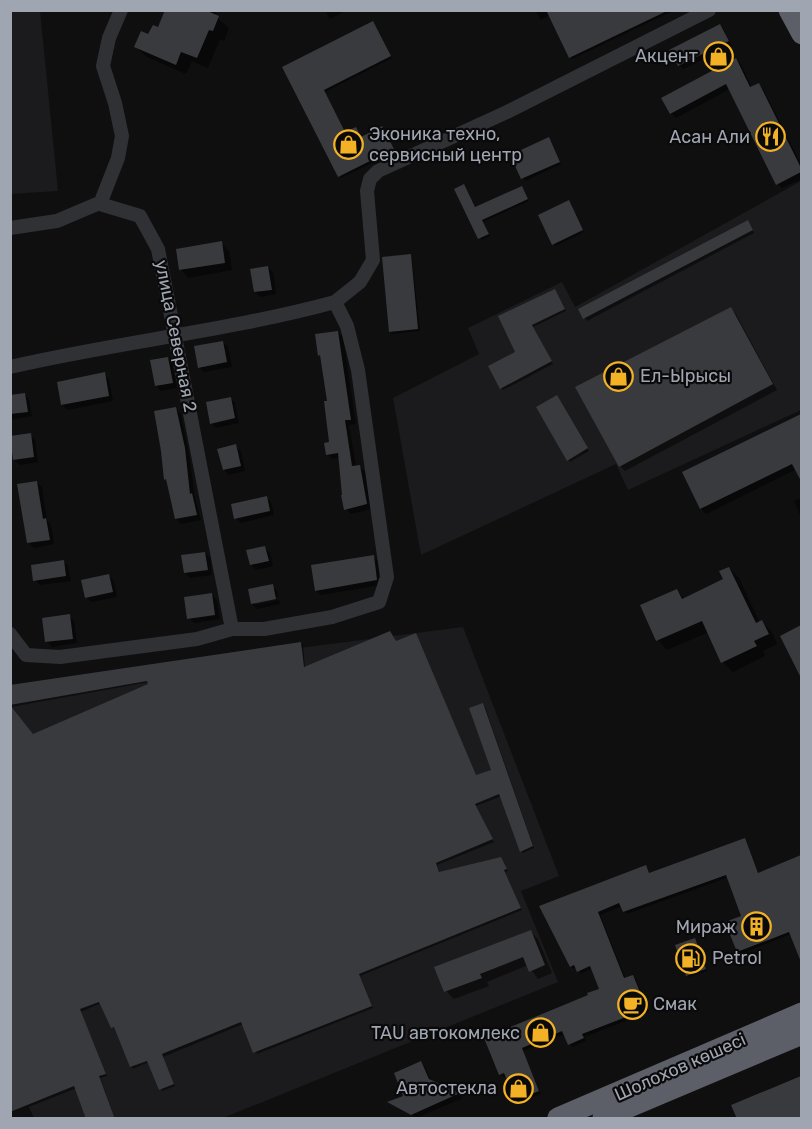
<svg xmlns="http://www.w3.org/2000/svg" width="812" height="1129" font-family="Rubik,sans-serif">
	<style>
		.built { fill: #1b1b1d }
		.shadow { fill: #0007; fill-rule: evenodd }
		.building { fill: #393a3e }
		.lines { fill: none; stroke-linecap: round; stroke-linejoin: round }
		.minor { stroke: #303135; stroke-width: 14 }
		.highway { stroke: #5c5f67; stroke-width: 21 }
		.labels { text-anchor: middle; stroke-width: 4.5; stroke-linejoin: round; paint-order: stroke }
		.poi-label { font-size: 18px; fill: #a0a5b2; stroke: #0a0a0b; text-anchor: end }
		.street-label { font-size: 18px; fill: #a0a5b2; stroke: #0a0a0b }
	</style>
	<rect width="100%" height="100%" fill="#0f0f10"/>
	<path class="built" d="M11 10 40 11 58 191 11 194Z
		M801 181V410L628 490 616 464 421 555 393 398 479 354 468 328 562 282 575 307Z
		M463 627 559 876 521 891 558 982 223 1118H11L10 685Z"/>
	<path class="shadow" d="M167 10H217L215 16 229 28 224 41 220 39 208 68 192 61 186 74 147 57 136 47 159 29Z
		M325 10H348L330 19Z
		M535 10H675L572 59 550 15 541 20Z
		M375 25 392 58 325 92 346 134 362 138 384 130 395 152 341 178 284 68Z
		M720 26 724 30 732 46 683 69 679 65Z
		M736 60 741 64 752 88 759 85 763 89 802 166V179L782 188 778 184 730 89 676 118 671 113Z
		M551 141 561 164 525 181 512 155Z
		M464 185 476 208 524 190 529 201 483 222 490 236 482 240Z
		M569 202 584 232 556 246 554 244Z
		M750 224 754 233 587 321 585 318 580 309Z
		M221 243 229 251 232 270 188 278 181 270Z
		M410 256 412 258 420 331 392 334 390 332Z
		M268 267 273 272 276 294 260 297 255 292Z
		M557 293 566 311 533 327 553 364 503 390 501 388 517 352 500 316Z
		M731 309 736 314 777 390 625 471 620 466Z
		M338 332 343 337 356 424 349 425 356 467H360L365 472 371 509 351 514 346 509 340 458 332 459 327 454 330 443 329 402 322 358 319 355Z
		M223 342 228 347 232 367 204 372 199 367Z
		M167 359 172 364 177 388 161 391 156 386Z
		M104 373 109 379 113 401 67 410 62 404Z
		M24 394 29 399 32 416 10 420V396Z
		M230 398 235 403 239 423 216 428 211 423Z
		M558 399 589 451 570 462 568 460Z
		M176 409 181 414 189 454 195 498 201 520 181 524 176 519 168 481 166 479Z
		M799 417 802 419V472L797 469 706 514 701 509 684 472Z
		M30 435 35 440 38 462 20 465 14 460Z
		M235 446 241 451 245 471 229 475 224 470Z
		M37 482 42 487 47 521 51 525 54 544 34 548 29 543Z
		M266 497 271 502 274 515 241 523 236 518Z
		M802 498V519L794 501Z
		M265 548 270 553 273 566 256 570 251 565Z
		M205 553 210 558 212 575 190 578 185 573Z
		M374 557 379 562 381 585 321 595 316 590Z
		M63 561 68 566 71 581 40 585 35 580Z
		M729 568 739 578 760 623 762 622 772 632 777 644 763 651 765 656 733 672 723 662 709 632 667 650 658 640 677 591 685 599 725 580Z
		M109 576 114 581 117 597 91 602 86 597Z
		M272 586 277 591 278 597 254 602V605L279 600 280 604 257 609 252 604Z
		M212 595 217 600 220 619 194 623 189 618Z
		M69 615 74 621 77 643 52 647 47 641Z
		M802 627V676L782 636Z
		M301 643 303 645 305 668 476 777 493 770 483 705 485 707 534 848 523 853 521 851 502 796 476 806 494 842 437 865 440 873 501 859 508 871 505 872 522 910 360 976 373 1008 257 1054 243 1024 163 1057 175 1086 162 1091 149 1062 133 1069 131 1066 117 1029 112 1027 101 1003 81 1012 107 1076 100 1078 115 1118H88L77 1088 29 1107 34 1118H10V687ZM149 682 150 685 33 736 11 707Z
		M745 840 759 874 802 856V958L791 934 741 954 738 951 743 916 729 877 627 914 622 906 600 915 626 980 633 977 636 979 649 1012 584 1037 586 1041 572 1047 565 1034 523 1051 541 1094 520 1102 507 1075 503 1077 501 1074 486 1039 590 996 601 989 592 968 581 974 577 967 574 969 571 966 541 906 646 867 650 874Z
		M530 931 538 939 552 973 538 979 528 965 487 982 489 986 454 999 446 991 436 968Z
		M695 940 707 971 689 977 687 975Z
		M421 1063 425 1067 432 1082 463 1098 416 1118 390 1103 405 1097Z
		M802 1077V1118H739L733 1106Z"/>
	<path class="building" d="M165 10H205L219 16 213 31 209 30 197 58 181 52 176 65 134 47 141 31 148 34 153 25 158 27Z
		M546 10H669L569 58Z
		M373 21 391 56 324 90 345 132 356 127 361 137 382 126 394 149 338 177 282 67Z
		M720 24 729 41 678 66 669 50Z
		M736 58 750 87 759 83 801 168V172L776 185 726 84 670 114 661 98Z
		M549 137 560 162 521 179 510 155Z
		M464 184 475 207 522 186 528 199 482 220 489 234 478 239 454 189Z
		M569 200 583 230 552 245 538 215Z
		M748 220 753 230 583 319 578 309Z
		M222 241 225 263 179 270 176 249Z
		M411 254 418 329 389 332 382 257Z
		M268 266 272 290 254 292 250 269Z
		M555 289 565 309 532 325 552 361 500 389 488 366 515 352 498 316Z
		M731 307 773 384 619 467 575 387Z
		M338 331 351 420H345L352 466 360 465 367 504 344 510 341 495H342L338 453 326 455 324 443 329 442 324 401H327L320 355 318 356 315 334Z
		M223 341 227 362 198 368 194 346Z
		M168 357 173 383 155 386 150 360Z
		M105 372 109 396 61 405 57 382Z
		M25 393 28 412 10 414V395Z
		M557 395 588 448 567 461 536 407Z
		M231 397 235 418 210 424 206 402Z
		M176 407 185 448 190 494 192 493 197 515 175 519 166 479 164 480 161 451 154 411Z
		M801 414V481L792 464 700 509 682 472Z
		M31 433 34 457 13 460 10 436Z
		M236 444 241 466 223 470 217 449Z
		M37 481 43 519 46 518 50 540 27 543 17 484Z
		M267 496 270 511 234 519 231 504Z
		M265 546 269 561 250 565 246 550Z
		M205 552 208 570 184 573 181 555Z
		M374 555 377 580 315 591 311 565Z
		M64 560 66 576 33 581 31 565Z
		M729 567 756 623 762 620 769 634 754 641 757 646 721 663 702 621 656 641 640 605 677 589 682 599 723 579 719 571Z
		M109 574 113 592 85 598 81 580Z
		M273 584 276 599 251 604 248 589Z
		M212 593 215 615 187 619 184 597Z
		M70 614 73 639 45 642 42 618Z
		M801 625V678L780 636Z
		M390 631 396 641 416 633 476 775 491 770 469 708 483 703 533 846 520 852 499 794 475 804 493 839 436 863 439 872 501 857 507 869 504 870 521 908 359 974 372 1006 253 1053 241 1022 162 1054 174 1084 159 1090 147 1061 130 1067 114 1027 111 1028 99 1002 80 1009 106 1074 99 1076 115 1119H86L74 1086 10 1112V705L33 734 148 684 147 681 10 705V685L301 642 304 667Z
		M745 838 758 873 801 855V962L789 932 737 952 725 922 741 916 726 875 623 912 619 903 598 912 624 978 633 975 647 1009 582 1034 584 1038 568 1045 562 1031 522 1048 539 1091 516 1100 504 1073 499 1075 484 1038 588 995 587 993 599 989 590 966 577 972 574 965 570 967 539 906 646 865 649 873Z
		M531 930 545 965 529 972 523 957 480 974 482 978 444 992 434 967Z
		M695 938 706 969 686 976 675 945Z
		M421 1061 429 1079 460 1093 411 1115 387 1102 403 1096 394 1073Z
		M801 1076V1119H737L731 1105Z"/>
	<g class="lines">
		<path class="minor" d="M121 10 109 38 103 66 115 103 122 136 118 158 100 204 140 216 158 249 232 629
			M10 228 57 221 97 204H100
			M335 302 360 282 373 260 367 191 370 179 378 171 507 112 709 10
			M10 367C118 342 228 331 335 302L347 326 358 370 387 577 379 602 332 617 264 629H232L197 639 60 657 26 655 10 634"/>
		<path class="highway" d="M789 10 802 34
			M558 1118 802 1013
			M603 1118 802 1034"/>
	</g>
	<defs>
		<symbol id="shop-ring" viewBox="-11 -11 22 22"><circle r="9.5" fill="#0a0a0b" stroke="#f3b125" stroke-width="1.5"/><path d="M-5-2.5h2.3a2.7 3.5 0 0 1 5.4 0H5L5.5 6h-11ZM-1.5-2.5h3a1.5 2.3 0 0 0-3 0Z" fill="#f3b125"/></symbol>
		<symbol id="restaurant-ring" viewBox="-11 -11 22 22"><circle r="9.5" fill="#0a0a0b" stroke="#f3b125" stroke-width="1.5"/><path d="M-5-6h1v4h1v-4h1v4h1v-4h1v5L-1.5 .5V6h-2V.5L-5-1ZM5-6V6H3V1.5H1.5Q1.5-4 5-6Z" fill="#f3b125"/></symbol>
		<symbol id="building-ring" viewBox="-11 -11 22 22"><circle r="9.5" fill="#0a0a0b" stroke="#f3b125" stroke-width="1.5"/><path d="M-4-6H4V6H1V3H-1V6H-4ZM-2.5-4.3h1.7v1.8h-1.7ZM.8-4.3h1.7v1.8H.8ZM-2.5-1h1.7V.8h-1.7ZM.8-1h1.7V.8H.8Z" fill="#f3b125"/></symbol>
		<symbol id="fuel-ring" viewBox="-11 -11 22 22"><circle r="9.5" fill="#0a0a0b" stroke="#f3b125" stroke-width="1.5"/><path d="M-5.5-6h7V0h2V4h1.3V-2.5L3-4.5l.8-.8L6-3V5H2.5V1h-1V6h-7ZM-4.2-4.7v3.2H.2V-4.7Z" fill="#f3b125"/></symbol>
		<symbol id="cafe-ring" viewBox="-11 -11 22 22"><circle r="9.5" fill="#0a0a0b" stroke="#f3b125" stroke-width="1.5"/><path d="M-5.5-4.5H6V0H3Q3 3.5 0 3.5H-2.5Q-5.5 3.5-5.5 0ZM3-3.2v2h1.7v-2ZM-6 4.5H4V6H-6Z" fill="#f3b125"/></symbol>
	</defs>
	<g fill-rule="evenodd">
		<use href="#shop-ring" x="702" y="40" width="33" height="33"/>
		<use href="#restaurant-ring" x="754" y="120" width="33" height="33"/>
		<use href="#shop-ring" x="332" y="128" width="33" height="33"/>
		<use href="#shop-ring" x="602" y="360" width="33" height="33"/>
		<use href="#building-ring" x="740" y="910" width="33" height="33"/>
		<use href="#fuel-ring" x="674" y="942" width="33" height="33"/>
		<use href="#cafe-ring" x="616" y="988" width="33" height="33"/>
		<use href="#shop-ring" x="524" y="1016" width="33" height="33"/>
		<use href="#shop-ring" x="502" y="1072" width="33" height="33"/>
	</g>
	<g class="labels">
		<g class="poi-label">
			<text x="698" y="62">Акцент</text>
			<text x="369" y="140" text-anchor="start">Эконика техно,<tspan x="369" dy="21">сервисный центр</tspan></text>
			<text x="750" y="143">Асан Али</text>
			<text x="640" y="382" text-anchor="start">Ел-Ырысы</text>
			<text x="736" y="933">Мираж</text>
			<text x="712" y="964" text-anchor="start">Petrol</text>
			<text x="653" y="1010" text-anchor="start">Смак</text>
			<text x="520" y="1039">TAU автокомлекс</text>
			<text x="497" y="1094">Автостекла</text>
		</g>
		<g class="street-label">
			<text transform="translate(176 336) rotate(79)" y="6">улица Северная 2</text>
			<text transform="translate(680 1067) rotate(-24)" y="6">Шолохов көшесі</text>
		</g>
	</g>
	<rect width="812" height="1129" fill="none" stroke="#a0a5b2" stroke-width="24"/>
</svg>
